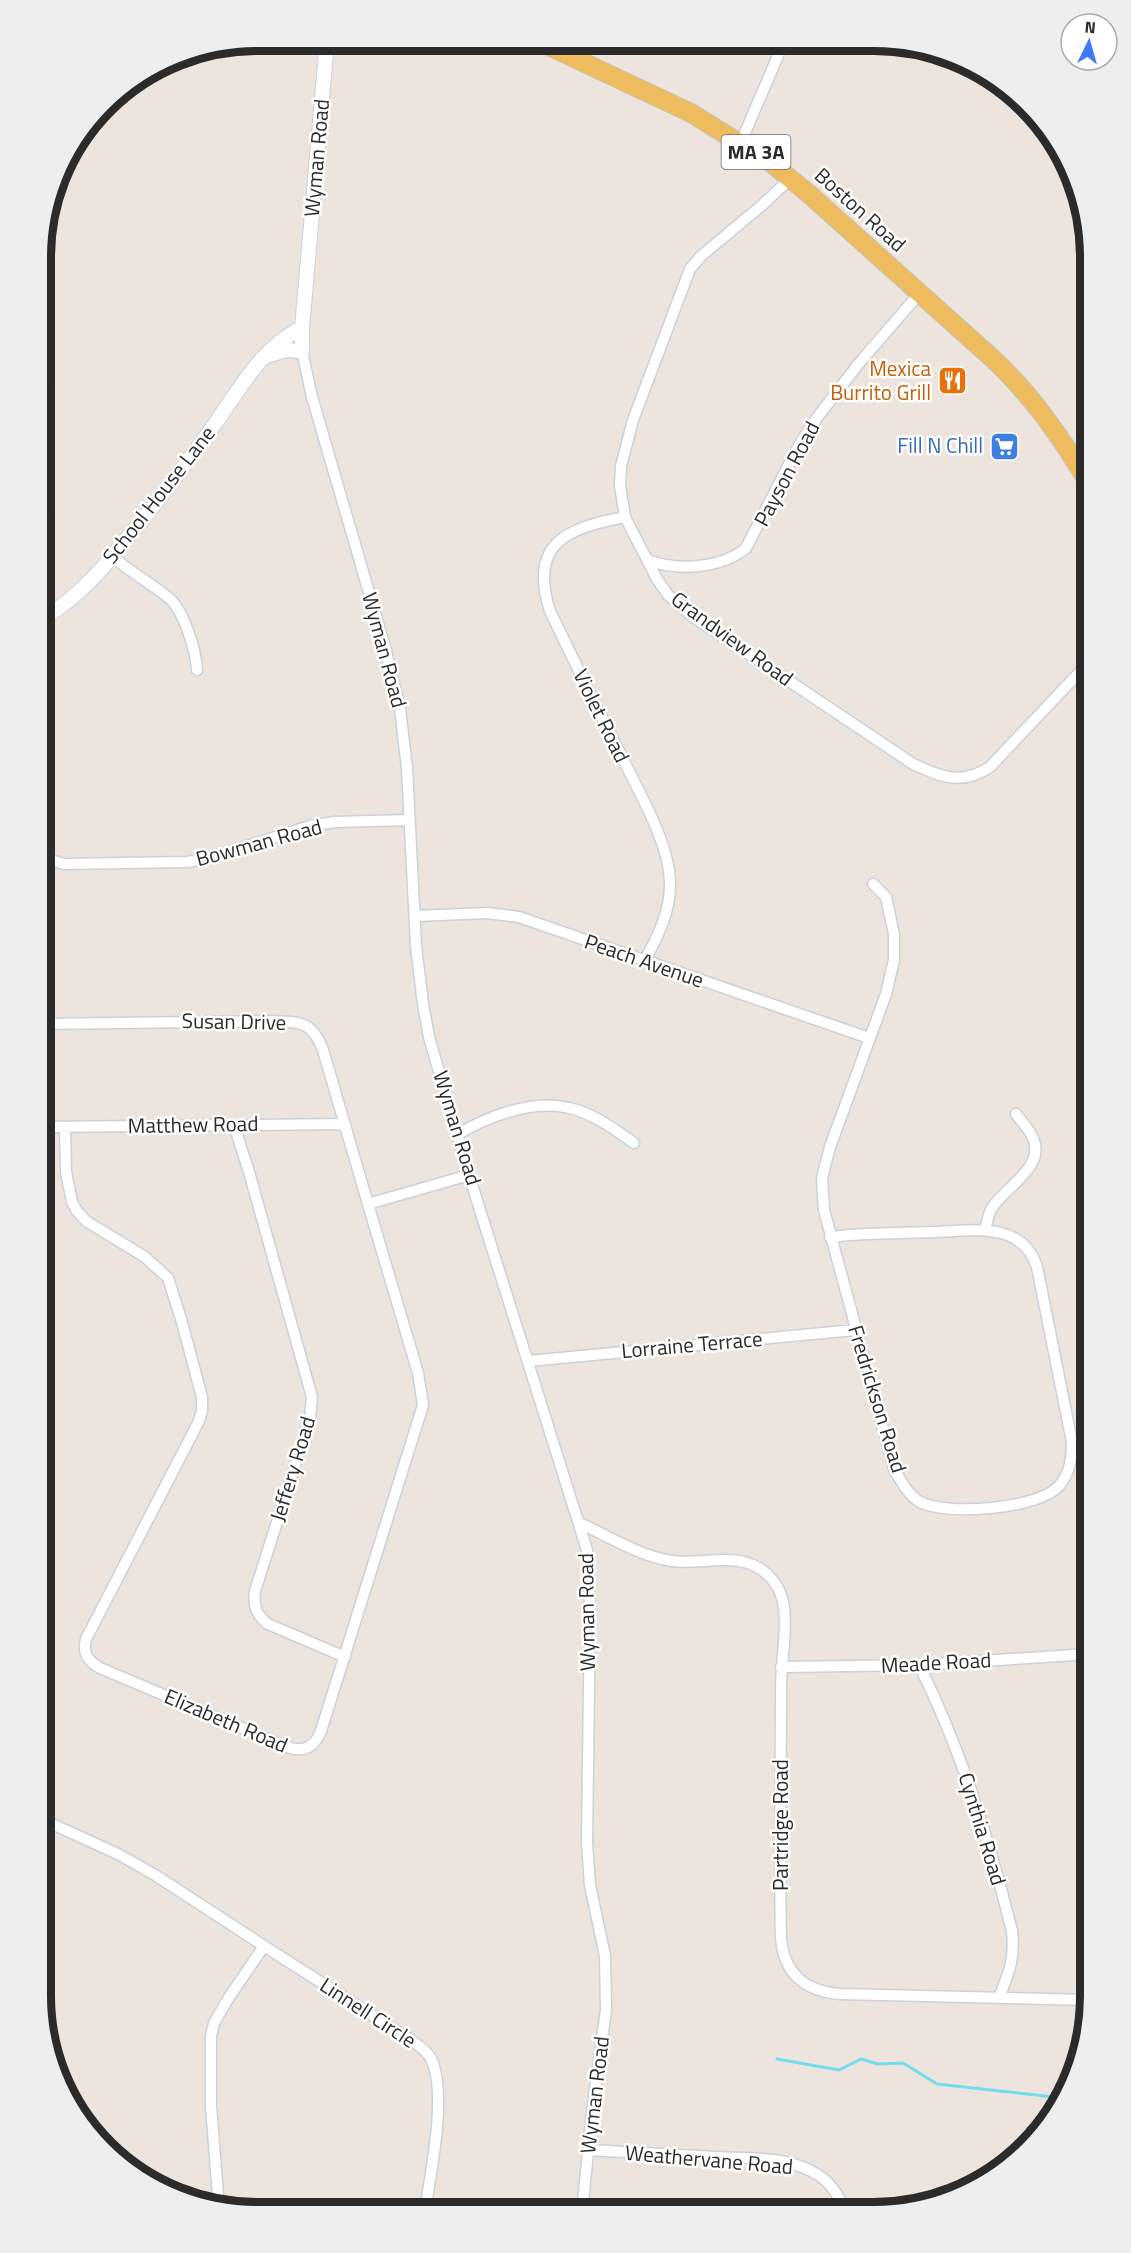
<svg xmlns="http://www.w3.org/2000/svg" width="1131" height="2253" font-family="'Titillium Web',sans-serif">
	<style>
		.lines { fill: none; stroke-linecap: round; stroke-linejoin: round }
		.stream { stroke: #71dced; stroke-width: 3 }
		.minor-casing { stroke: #cbd1dc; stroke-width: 13 }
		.tertiary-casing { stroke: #cbd1dc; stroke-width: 16 }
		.primary-casing { stroke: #c4c4c4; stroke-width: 20 }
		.minor { stroke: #fff; stroke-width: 10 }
		.tertiary { stroke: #fff; stroke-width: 14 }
		.primary { stroke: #efbb5f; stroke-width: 18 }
		.labels { text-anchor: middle; stroke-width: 5; stroke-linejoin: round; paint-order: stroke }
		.shield { fill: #fff; stroke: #6b6b6b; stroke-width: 1.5 }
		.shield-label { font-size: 20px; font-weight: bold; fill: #2b2b2b }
		.street-label { font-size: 21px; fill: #2b2b2b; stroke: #fff }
		.food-label { font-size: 21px; fill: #c56008; stroke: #fff; text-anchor: end }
		.shop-label { font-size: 21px; fill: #366cbe; stroke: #fff; text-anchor: end }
		.rim { fill: none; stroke: #2b2b2b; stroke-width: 8 }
	</style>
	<rect width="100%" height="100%" fill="#ece4dd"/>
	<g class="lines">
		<path class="stream" d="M777 2059 839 2070 861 2059 878 2064 903 2063 937 2084 1063 2098"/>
		<defs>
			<path id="minor" d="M741 142 783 44
				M791 178 761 206 701 256 690 269 633 420 621 466 620 486 625 517 657 579 668 595 692 616 913 764C942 777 961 786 990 767L1090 661
				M302 351 312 397 385 647 400 709 407 768 416 946 423 1004 429 1037 469 1175 587 1550 590 1608 587 1843 590 1885 605 1956 606 2010 592 2112 582 2212
				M625 517C567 528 528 543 550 611 574 661 598 710 623 759 640 795 669 842 670 882 671 910 658 936 645 960
				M113 557C130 572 151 583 169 598 184 611 196 651 197 670
				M647 560C677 571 721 569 746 548L799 445 816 419 860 362 919 294
				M42 852 51 860 64 864 187 862 209 858 310 826 335 822 409 820
				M415 916 488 913 519 917 869 1038
				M41 1024 270 1021C300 1023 311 1019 323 1050L368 1204
				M234 1125 249 1172 312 1397 310 1418 255 1591C253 1605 256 1615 268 1624L345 1657
				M41 1127 345 1124
				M65 1127 66 1172 72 1202 77 1211 86 1221 145 1257 168 1278 181 1319 202 1397V1411L199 1421 86 1639C82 1653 88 1661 100 1668L287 1747C305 1753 314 1747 321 1731L423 1405 418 1373 368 1204 469 1175
				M458 1134C489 1116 533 1099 569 1108 593 1113 614 1129 634 1143
				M985 1230C987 1223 988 1214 992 1208 1005 1187 1046 1167 1033 1138 1029 1129 1022 1122 1016 1114
				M830 1237 850 1235C878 1233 905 1233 933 1232 971 1231 1022 1220 1037 1267L1072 1442C1072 1458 1070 1473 1059 1486 1038 1509 947 1516 920 1502 908 1495 901 1481 894 1469L824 1210 822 1178 830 1147 886 994 894 960V934L886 897 873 884
				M529 1361 855 1330
				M580 1523C609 1537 640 1556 672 1561 699 1565 733 1553 757 1567 770 1574 780 1587 783 1602 788 1627 781 1662 781 1688 781 1771 779 1855 781 1938 784 1974 805 1991 840 1994L1090 2000
				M919 1665C961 1749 989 1840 1012 1931 1015 1960 1009 1972 999 1998
				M781 1667 919 1665 1090 1654
				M41 1819 118 1854 155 1875 264 1946
				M588 2150C631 2152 673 2155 716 2157 747 2159 783 2156 811 2171 828 2179 839 2194 845 2212
				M219 2208 211 2106V2036L214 2023 228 1999 264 1946 411 2040C419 2046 429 2052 433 2063 446 2100 431 2171 425 2211"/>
			<path id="tertiary" d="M266 356 286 350 302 351V328L327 41
				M42 619C84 595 112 557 142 520 168 487 193 455 217 421 241 387 262 347 302 328"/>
			<path id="primary" d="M540 42 691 113 770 162 809 194 992 358C1032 395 1062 439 1090 485"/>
		</defs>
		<use href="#minor" class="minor-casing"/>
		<use href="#tertiary" class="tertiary-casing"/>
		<use href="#primary" class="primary-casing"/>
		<use href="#minor" class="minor"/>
		<use href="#tertiary" class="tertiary"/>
		<use href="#primary" class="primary"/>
	</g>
	<defs>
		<symbol id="restaurant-square" viewBox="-11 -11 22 22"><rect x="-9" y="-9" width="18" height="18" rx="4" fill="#e8710a" stroke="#fff"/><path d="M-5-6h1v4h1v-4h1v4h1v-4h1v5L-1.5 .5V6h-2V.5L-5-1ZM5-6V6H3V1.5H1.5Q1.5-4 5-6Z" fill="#fff"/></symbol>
		<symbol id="supermarket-square" viewBox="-11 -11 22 22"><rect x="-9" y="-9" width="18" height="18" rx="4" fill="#3f7fe0" stroke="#fff"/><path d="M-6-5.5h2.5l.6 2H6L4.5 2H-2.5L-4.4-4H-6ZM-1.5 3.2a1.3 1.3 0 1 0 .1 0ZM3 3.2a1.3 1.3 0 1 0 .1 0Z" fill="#fff"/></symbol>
	</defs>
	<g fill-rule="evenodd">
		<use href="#restaurant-square" x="936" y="364" width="33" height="33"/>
		<use href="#supermarket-square" x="988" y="430" width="33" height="33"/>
	</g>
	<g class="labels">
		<rect class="shield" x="721.5" y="135" width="69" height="34" rx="4.5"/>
		<g class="shield-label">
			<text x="756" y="159">MA 3A</text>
		</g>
		<g class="street-label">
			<text transform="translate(317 158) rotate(-85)" y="7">Wyman Road</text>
			<text transform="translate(860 210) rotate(42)" y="7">Boston Road</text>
			<text transform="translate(787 474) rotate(-62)" y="7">Payson Road</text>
			<text transform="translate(159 495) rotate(-52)" y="7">School House Lane</text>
			<text transform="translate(732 639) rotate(36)" y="7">Grandview Road</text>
			<text transform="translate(384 650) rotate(75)" y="7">Wyman Road</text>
			<text transform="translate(601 716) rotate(64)" y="7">Violet Road</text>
			<text transform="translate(259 843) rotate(-15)" y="7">Bowman Road</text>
			<text transform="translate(644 961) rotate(19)" y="7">Peach Avenue</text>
			<text transform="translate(234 1022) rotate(1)" y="7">Susan Drive</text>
			<text transform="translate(193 1125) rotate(-1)" y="7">Matthew Road</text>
			<text transform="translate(457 1128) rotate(73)" y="7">Wyman Road</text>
			<text transform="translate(692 1345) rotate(-5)" y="7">Lorraine Terrace</text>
			<text transform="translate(877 1399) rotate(73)" y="7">Fredrickson Road</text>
			<text transform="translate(293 1469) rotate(-73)" y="7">Jeffery Road</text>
			<text transform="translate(587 1612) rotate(-91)" y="7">Wyman Road</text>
			<text transform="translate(936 1663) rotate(-3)" y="7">Meade Road</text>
			<text transform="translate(226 1721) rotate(23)" y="7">Elizabeth Road</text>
			<text transform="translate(781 1825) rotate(-90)" y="7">Partridge Road</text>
			<text transform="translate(982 1829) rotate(73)" y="7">Cynthia Road</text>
			<text transform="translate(368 2013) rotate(33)" y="7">Linnell Circle</text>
			<text transform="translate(595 2095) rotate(-83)" y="7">Wyman Road</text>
			<text transform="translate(709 2160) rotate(5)" y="7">Weathervane Road</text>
		</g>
		<g class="food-label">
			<text x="931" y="376">Mexica<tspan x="931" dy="24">Burrito Grill</tspan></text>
		</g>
		<g class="shop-label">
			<text x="983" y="453">Fill N Chill</text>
		</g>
	</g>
	<path d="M0 0H1131V2253H0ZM257 51H874A206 206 0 0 1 1080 257V1996A206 206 0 0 1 874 2202H257A206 206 0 0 1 51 1996V257A206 206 0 0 1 257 51Z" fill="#eee" fill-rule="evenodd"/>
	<path class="rim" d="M257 51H874A206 206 0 0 1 1080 257V1996A206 206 0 0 1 874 2202H257A206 206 0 0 1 51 1996V257A206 206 0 0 1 257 51Z"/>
	<g transform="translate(1089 42) rotate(5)"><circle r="28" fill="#ffffff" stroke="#aaaaaa" stroke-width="1.5"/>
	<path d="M0-4.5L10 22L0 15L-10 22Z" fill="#3f79f8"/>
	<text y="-9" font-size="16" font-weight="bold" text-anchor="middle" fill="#2b2b2b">N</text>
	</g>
</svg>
